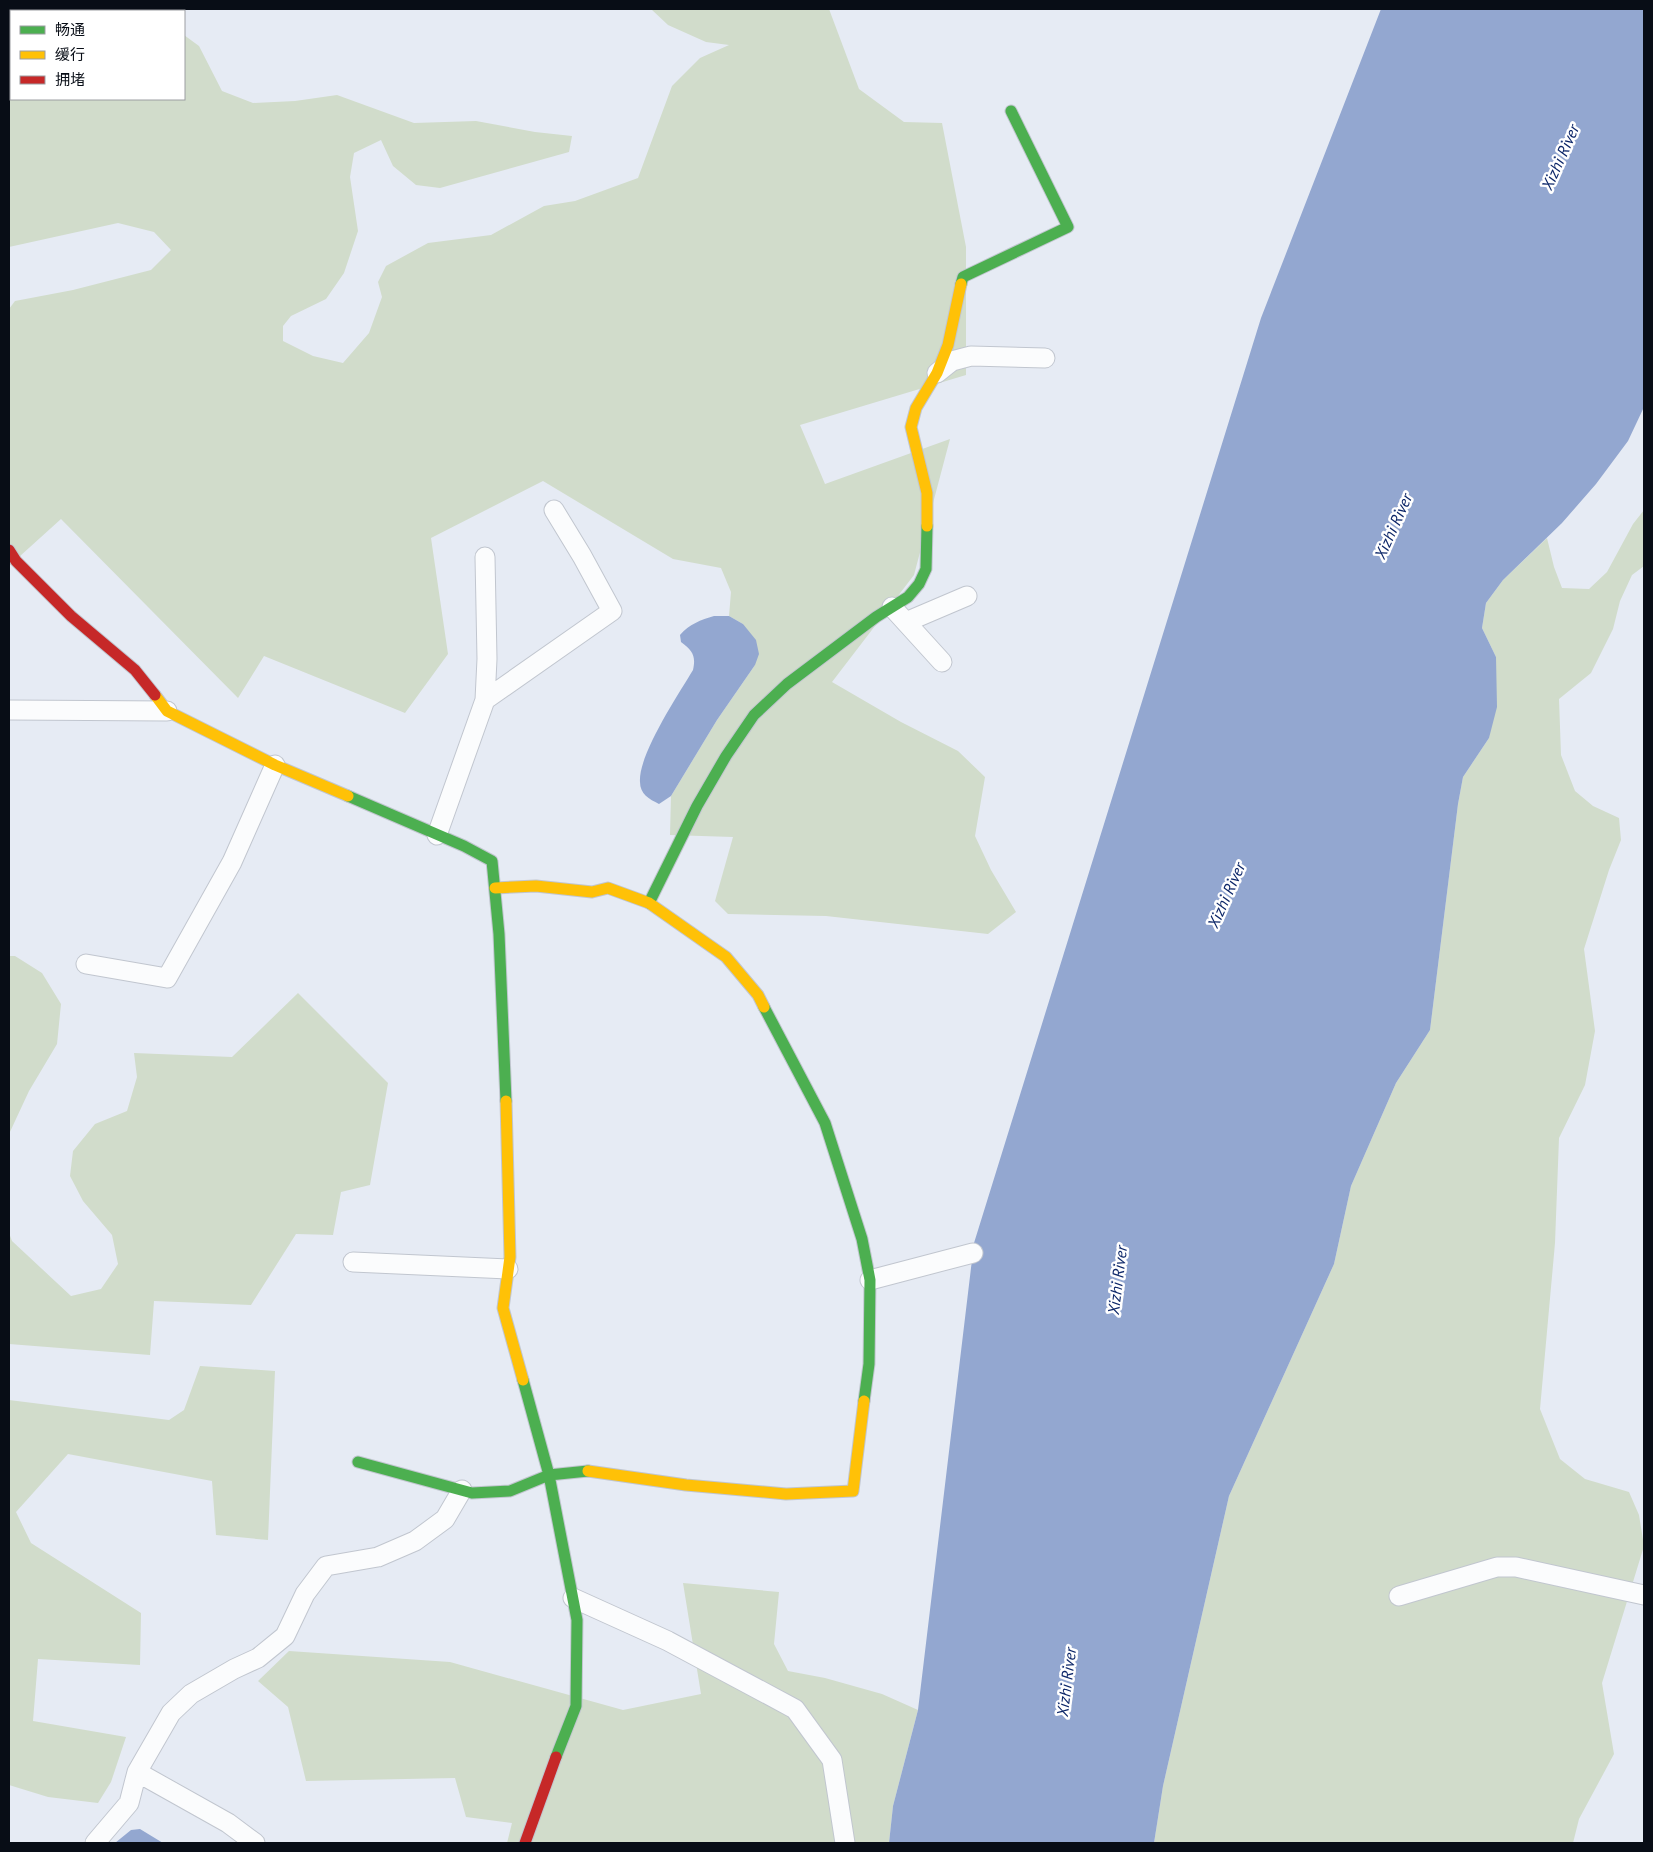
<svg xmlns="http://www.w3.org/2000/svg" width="1653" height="1852" font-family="'PT Sans','Noto Sans SC',sans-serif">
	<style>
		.green { fill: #d1dccb }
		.water { fill: #93a7d0 }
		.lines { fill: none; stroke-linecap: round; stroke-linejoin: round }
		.street-casing { stroke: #c1c6cf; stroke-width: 21 }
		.fast-casing { stroke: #c1c6cf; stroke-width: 13 }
		.slow-casing { stroke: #c1c6cf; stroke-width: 13 }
		.jam-casing { stroke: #c1c6cf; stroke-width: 13 }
		.street { stroke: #fbfcfd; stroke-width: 19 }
		.fast { stroke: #4caf50; stroke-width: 11 }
		.slow { stroke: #ffc107; stroke-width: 11 }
		.jam { stroke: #c62828; stroke-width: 11 }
		.labels { text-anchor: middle; stroke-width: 5; stroke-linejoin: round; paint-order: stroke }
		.water-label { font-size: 16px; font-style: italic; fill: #0c2668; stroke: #fff }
	</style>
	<rect width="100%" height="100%" fill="#e6ebf4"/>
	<path class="green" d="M9 9H70L74 11H11V99H184V35L199 46 222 91 253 103 295 101 337 95 414 123 476 121 535 132 572 136 569 152 440 188 416 185 393 166 381 140 354 153 350 177 358 231 344 273 326 299 291 316 283 326V341L313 356 343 363 369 333 382 297 378 282 386 266 428 243 491 235 544 206 575 201 638 178 672 86 700 58 729 45 706 42 668 25 651 9H829L859 89 904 122 942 123 966 247V375L800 425 825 484 950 439 914 575 832 682 901 722 958 751 985 777 975 836 991 870 1016 912 988 934 826 916 728 914 715 901 733 837 670 835 671 796 717 720 755 665 743 624 729 616 731 592 721 568 673 559 543 481 431 538 448 654 405 713 264 656 238 698 61 519 9 566V309L15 301 73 290 151 270 171 250 154 232 118 223 9 247Z
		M1644 510V566L1632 575 1620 601 1613 629 1591 673 1559 699 1561 755 1575 791 1593 806 1619 818 1621 840 1609 870 1584 949 1595 1031 1585 1085 1559 1138 1555 1243 1540 1409 1560 1459 1585 1479 1629 1492 1639 1515 1644 1546 1602 1683 1614 1754 1579 1819 1573 1843H1154L1163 1786 1229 1496 1334 1264 1351 1186 1396 1083 1430 1030 1458 804 1463 777 1489 738 1496 657 1482 628 1486 603 1503 580 1547 538 1554 567 1562 588 1589 589 1607 572 1633 524Z
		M9 956H15L42 973 61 1004 57 1044 29 1091 9 1134Z
		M298 993 388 1083 370 1185 341 1192 333 1235 296 1234 251 1305 154 1301 150 1355 9 1344V1233L12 1241 71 1296 101 1289 118 1264 112 1235 83 1201 70 1176 73 1151 95 1124 127 1111 137 1077 134 1053 232 1057Z
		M200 1366 275 1371 268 1540 216 1535 212 1481 68 1454 16 1512 31 1543 141 1613 140 1665 38 1659 33 1721 126 1737 111 1782 98 1803 48 1797 9 1785V1400L169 1420 184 1410Z
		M683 1583 779 1592 774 1644 788 1671 825 1678 882 1694 918 1710 893 1806 889 1843H507L512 1823 466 1817 455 1778 306 1781 288 1707 258 1681 289 1651 450 1662 623 1710 701 1694Z"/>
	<path class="water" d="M1381 9H1644V407L1628 441 1596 484 1562 523 1503 580 1486 603 1482 628 1496 657 1497 707 1489 738 1463 777 1458 804 1430 1030 1396 1083 1351 1186 1334 1264 1229 1496 1163 1786 1154 1843H889L893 1806 918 1710 974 1243 1261 318Z
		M714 616H729L743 624 756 640 759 654 755 665 717 720 671 796 659 804C649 799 640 794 640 782 638 755 678 695 693 670 696 656 693 651 681 642L680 635C689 624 701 620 714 616Z
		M140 1829 163 1843H115L131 1830Z"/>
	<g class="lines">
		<defs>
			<path id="street" d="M937 373 952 361 971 356 1045 358
				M892 607 942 662
				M906 622 967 596
				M485 700 612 611 582 556 554 510
				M9 710 167 711
				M437 835 485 700 487 659 485 557
				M86 964 167 978 232 862 275 765
				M353 1262 508 1269
				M870 1280 973 1253
				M1399 1596 1497 1567H1516L1644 1595
				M573 1598 668 1641 795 1709 832 1760 845 1843
				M137 1772 228 1823 255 1843
				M95 1843 129 1803 137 1772 171 1713 191 1694 234 1669 258 1658 285 1636 305 1594 326 1566 378 1557 415 1541 445 1519 462 1490"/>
			<path id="fast" d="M961 284 963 277 1068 227 1011 111
				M348 796 464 846 492 861 499 934 506 1101
				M649 903 697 806 726 756 754 715 787 684 876 617 908 597 919 584 926 569 927 526
				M764 1007 825 1123 862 1239 870 1280 869 1364 864 1401
				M523 1380 549 1475 577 1620 576 1706 556 1757
				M358 1462 472 1493 510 1491 549 1475 588 1471"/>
			<path id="slow" d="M927 526V493L911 427 916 408 937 373 948 345 961 284
				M155 695 167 711 275 765 348 796
				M495 888 536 886 592 892 608 888 649 903 726 957 758 995 764 1007
				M506 1101 510 1257 503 1308 523 1380
				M588 1471 686 1485 786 1494 853 1491 864 1401"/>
			<path id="jam" d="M9 550 16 561 71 616 135 670 155 695
				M525 1843 556 1757"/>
		</defs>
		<use href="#street" class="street-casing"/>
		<use href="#fast" class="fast-casing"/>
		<use href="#slow" class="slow-casing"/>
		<use href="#jam" class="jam-casing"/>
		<use href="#street" class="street"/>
		<use href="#fast" class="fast"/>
		<use href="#slow" class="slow"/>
		<use href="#jam" class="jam"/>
	</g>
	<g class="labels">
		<g class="water-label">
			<text transform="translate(1560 157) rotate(-66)" y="6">Xizhi River</text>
			<text transform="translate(1393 526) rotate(-66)" y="6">Xizhi River</text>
			<text transform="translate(1226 895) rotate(-66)" y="6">Xizhi River</text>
			<text transform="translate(1117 1280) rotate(-83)" y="6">Xizhi River</text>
			<text transform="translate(1066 1682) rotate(-83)" y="6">Xizhi River</text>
		</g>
	</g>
	<rect width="1653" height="1852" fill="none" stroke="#080d16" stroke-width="20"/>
	<rect x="10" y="10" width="175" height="90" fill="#ffffff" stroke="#9c9ea2"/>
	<rect x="20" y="26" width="25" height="8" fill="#4caf50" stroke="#9c9ea2"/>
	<text x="55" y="35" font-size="15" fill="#080d16">畅通</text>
	<rect x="20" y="51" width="25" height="8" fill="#ffc107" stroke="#9c9ea2"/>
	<text x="55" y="60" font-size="15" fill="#080d16">缓行</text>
	<rect x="20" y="76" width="25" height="8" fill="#c62828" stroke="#9c9ea2"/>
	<text x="55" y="85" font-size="15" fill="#080d16">拥堵</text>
</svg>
